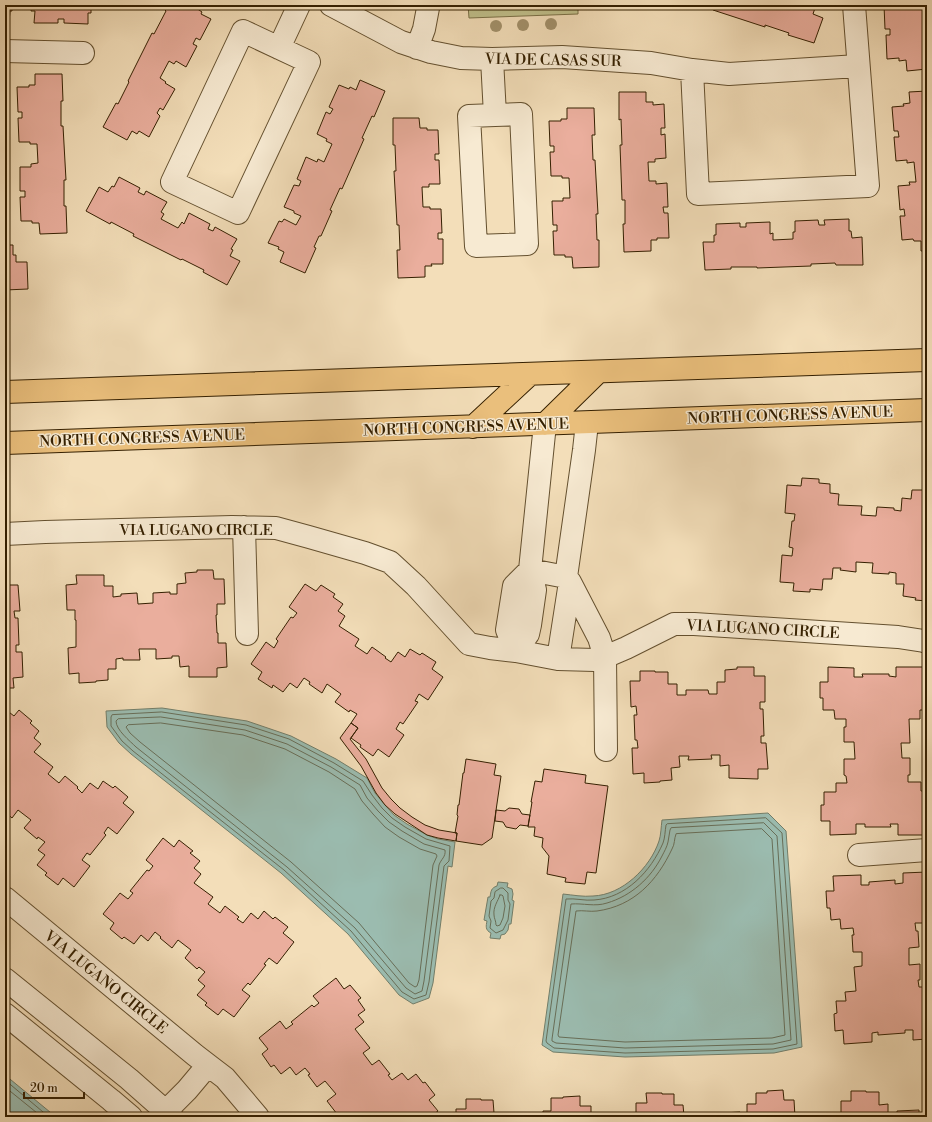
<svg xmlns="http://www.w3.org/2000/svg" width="932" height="1122" font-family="'Libre Bodoni',serif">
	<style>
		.green { fill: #c0c08b; stroke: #7a7046 }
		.water { fill: #9bbcb0; stroke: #727e6a }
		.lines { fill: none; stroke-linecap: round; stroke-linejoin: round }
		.shore { stroke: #686e58; stroke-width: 1 }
		.building { fill: #eaae9d; stroke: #352001 }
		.minor-casing { stroke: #64502f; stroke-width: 24 }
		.major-casing { stroke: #352001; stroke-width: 24 }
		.minor { stroke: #f7ead2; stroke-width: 22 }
		.major { stroke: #eabf7c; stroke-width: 22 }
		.tree { fill: #a2906a }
		.labels { text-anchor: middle; stroke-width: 3; stroke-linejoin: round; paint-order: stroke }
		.street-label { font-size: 15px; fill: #352001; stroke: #f7ead2 }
	</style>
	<rect width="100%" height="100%" fill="#f3deb9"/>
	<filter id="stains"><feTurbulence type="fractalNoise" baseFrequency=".005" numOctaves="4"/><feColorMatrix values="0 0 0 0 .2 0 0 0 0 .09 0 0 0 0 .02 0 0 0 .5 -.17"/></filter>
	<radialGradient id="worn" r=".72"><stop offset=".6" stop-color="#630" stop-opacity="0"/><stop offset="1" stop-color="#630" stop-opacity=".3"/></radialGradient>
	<path class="green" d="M468 5H578V14L469 18Z"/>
	<path class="water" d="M162 708 247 721 291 736 336 759 367 778 375 793 385 805 394 815 407 824 427 835 438 839 455 842 452 867 448 866 433 983 429 998 413 1004 399 995 348 934 281 873 131 754 119 743 107 727 106 711Z
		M768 813 786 831 802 1047 774 1053 625 1057 553 1052 542 1045 563 894C573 895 583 897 593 896 622 895 650 868 659 841 661 835 661 827 662 820Z
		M498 882 508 883 507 887 512 889 513 894 512 900 514 901 511 924H509L508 930 505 934 501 935 500 939 490 938 491 933C485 930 486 926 487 921L484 920 488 897H490C491 891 491 888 497 886Z
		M5 1075 56 1117H5Z"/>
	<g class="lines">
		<path class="shore" d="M162 712 246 725 289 739 334 763 363 781 372 795 382 808 392 818 405 827 426 839 450 846 449 861 444 866 429 982 426 995 414 999 402 992 351 931 284 870 133 751 122 741 111 726V717L112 715Z
			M161 717 245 730 287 744 331 767 360 785 367 798 378 811 389 822 402 831 424 844 445 850C446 857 441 859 439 865L424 981 422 991 415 994 406 988 355 928 287 867 136 747C130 741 116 730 116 721L118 719Z
			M161 723 243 735 285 749 329 772 355 789 362 801 373 814 385 827 399 837 420 849 436 854 437 856 433 865 419 980 417 986 415 987 409 983 359 923 291 862 140 742 130 733 126 727 128 725Z
			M766 818 782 833 797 1044 773 1049 625 1053 554 1048 547 1043 546 1041 566 899C575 898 585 901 594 900 626 898 651 871 663 843 665 838 665 831 666 825L667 824Z
			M764 823 777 836 791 1040 773 1044 625 1048 556 1043 552 1041V1039L571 904C583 903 595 907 607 903 631 896 651 878 662 856 664 852 667 847 668 842 669 838 669 834 670 830L671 828Z
			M762 829 772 839 785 1035 772 1038 625 1042 559 1037 558 1035 576 911C583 910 590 912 597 911 634 906 657 881 672 849 675 844 674 839 676 834Z
			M501 888H503L508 893V900L510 904 508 920 503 930 496 933 490 928 491 921 489 916 491 901 494 898 495 892Z
			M500 895H502L503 896 505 906 503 918 500 925 497 926 496 925C496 921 494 918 494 915 493 907 498 901 500 895Z
			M5 1080 49 1117
			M5 1087 42 1117"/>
	</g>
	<path class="building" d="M5 5H12V11H10L9 22H5Z
		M32 5H101V6H91V13H88V24L64 23V19H58V23H34L35 11H31Z
		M168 5H198L196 8 202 12 201 14 211 19 200 40 196 38 193 44 197 46 186 67 176 61 174 64 169 61 160 78 166 82 165 83 175 89 163 110 160 108 157 113 160 116 149 137 139 131 137 134 132 131 127 140 103 127 116 103 118 104 129 82 128 81 152 33 154 34 166 11 165 10Z
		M706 5H813L812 7 815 8 813 14 823 18 814 43 788 35 789 33 765 25V27L713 10 714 8Z
		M884 5H927V69L907 71 906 60 899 61V58L887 59 886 35H890V29H885Z
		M35 74H62L63 101H61V126H63L66 180H64V206H66L67 233 40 234 39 223H32V221H21L20 197H25V191H20V167H31V164L38 163 37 144H30V142H19L18 118H22V112H18L17 87H29V85H35Z
		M360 80 385 91 374 117 372 116 362 138 364 139 342 189 340 188 330 210 332 211 321 236H319L314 247 316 248 305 273 280 262 284 252 278 249 279 247 268 243 279 221 282 222 284 219 296 225 301 216 294 213V211L284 207 294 185 299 186 301 181 297 179 306 157 317 162 318 159 324 162 332 144 326 141 327 139 317 134 326 112 330 114 333 109 329 107 339 85 349 89 350 87 356 90Z
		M927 91V251H921V241H914L913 239 902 240 900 216H905L904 209 900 210 898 186 910 185 909 182H916L914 162 907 163V160L896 161 894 137H899L898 131H894L892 107 904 106 903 104 910 103 909 92Z
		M619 92H646V102H653V105L664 104 665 128H661V135L665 134 666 158 655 159V162H648L649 181H656V184L667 183 668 207H663L664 213H668L669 238H657V240H651V251L624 252 623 224H625V200H622L620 145H622L621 119 619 120Z
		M567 108H594L595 135H592L593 160H595L598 214H596L597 240H599V267L573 268 572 257H565V255H554L553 231H557V225H553L552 201H563V198H570L569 178H562V176H551L550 152H554V146H550L549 121H561V119H567Z
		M393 118H419L420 128H427V130H438L439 154H435V160H439L440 184H429V187H422L423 207H430V209H441L442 233H438V239H443V264H431L432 266H425V277L398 278 397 250H400L399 225H397L394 171H396L395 145H393Z
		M119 177 140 188 138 192 144 195 146 191 167 202 161 212 164 214 161 219 178 228 182 222 184 224 189 213 210 224 208 229 213 231 215 227 237 239 231 249 233 250 230 256 240 261 227 285 203 272 204 270 182 259 181 260 133 236 134 234 111 222 110 224 86 211 99 187 108 192 112 186 114 187Z
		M849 219V231H851L852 238 862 237 863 265H836L835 263 811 264V266L757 268V267H731V269L705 270 703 242H714V235H716V224L740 223V227H746V223L770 222V234L773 233V240L793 239V232H795V221L818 220 819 225H825L824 220Z
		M5 245H13V255H16V262H27L28 289 5 290Z
		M802 478 819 479V483L830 484V493L839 494 838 505 862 506 861 515 876 516 877 507 894 508V510L901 511 902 498 911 499 912 490H923L924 487 927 488V601L915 600 916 598 903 596 904 584H896V573L889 572V574L872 573 873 563 856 562V572L840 570 841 568H833L832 579H823L822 590 810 589V592L793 591 794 583 780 582 782 555 792 556 793 548 789 547 792 521H794L795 514 785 513 787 485 801 486Z
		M197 570H213L214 579H224L225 604H217V615H216L217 633H218V643H226L227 667 217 668V677H189V666L180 667 179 656H172V658L156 659V649H139L140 660H123V658L116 659V669H108V680L96 681V682L79 683V673L69 674 68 648 76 647V620H75V610H67L66 585 77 584 76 575H104V586H113V597L121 596V594L137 593 138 604 153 603V593L170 592V594H177V584L186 583 185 573 197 572Z
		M5 576H7L8 585H18L20 611H14L15 618H18L19 645H16V652H22L23 677 13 678 14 688H5Z
		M305 584 316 591 321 585 335 594 333 597 343 604 338 611 345 616 339 626 359 639 355 646 367 654 372 647 386 657 385 658 391 662 398 652 405 657 410 649 420 655 422 653 436 662 432 669 443 677 428 700 419 694 415 701 418 702 403 724 400 722 396 729 404 735 389 757 378 749 373 756 360 747 361 745 351 738 358 728 351 723 357 714 350 710 349 712 335 702 341 694 327 684 322 693 309 684 310 682 304 678 297 688 290 683 283 692 273 685 272 688 258 679 262 672 251 664 266 642 274 648 278 641 276 639 291 617 293 618 297 613 289 607Z
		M737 667H754V676H765V702H760V709H763L764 736H761V743H766L768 769H758V779L729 778V765L720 766V755H711L712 759 688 760 689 756H679L680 767 671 768 672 780 660 781V782L644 783V773L633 774 632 748H638L637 740H635L634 715H637L636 706 631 707 630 681H640V671H655V672H668V684H677V695H686V690H708L709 694H717V682H725V670L737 669Z
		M828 667 854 668V677H863L862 674H889V676L896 677V667H924V681H927V710H920V719H909L910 743H901L902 758H910V775H908V782H921V791H927V820H926V835H898V824H890L891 827H865V824H856V834L830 835V821H821V805H824V792H836V783H847L846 776 844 775V759H855L854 742H844V727H846V719H835L834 710H823V698H820V682H828Z
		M5 709 14 716 19 710 32 721 30 723 39 731 34 738 41 744 34 752 53 767 48 774 59 783 65 776 78 787 77 788 82 793 90 783 98 789 103 781 113 788 115 786 128 797 123 803 134 812 117 834 108 827 104 833 106 835 90 855 87 853 82 860 90 866 74 887 63 878 58 885 45 875 47 873 37 865 45 855 38 850 45 842 38 837 37 839 24 828 31 820 18 810 12 818 5 812Z
		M351 723 358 728 350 739 366 759 382 788 391 799 400 808 412 817 425 825 439 830 457 833 456 841 438 838 427 835 395 814 385 805 376 793 361 766 340 738Z
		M466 759 496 764 494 775 501 776 492 838 482 845 456 841 457 833H455L458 816 457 815 458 805H459L463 773H464Z
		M544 769 586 775 585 783 608 786 596 873 587 872 585 884 565 882 566 878 547 874 549 856 542 847 543 838 534 836 535 827H528L532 802H531L535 781 542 782Z
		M509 808 519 809 522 814 530 815 528 826 520 825 516 829 506 827 503 822 495 821 496 810 505 811Z
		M163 838 174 847 179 840 193 851 190 853 200 861 194 868 201 874 194 883 213 897 208 904 220 913 225 906 239 917 237 919 243 923 251 913 258 919 264 911 273 919 275 917 288 927 283 933 294 942 277 964 269 958 264 964 266 965 250 985 248 983 242 990 250 996 234 1017 223 1009 218 1015 205 1005 207 1003 197 995 205 986 198 980 205 972 199 967 197 969 185 958 191 950 178 940 172 948 160 938 161 937 155 932 148 941 141 935 134 944 124 937 122 939 110 929 114 923 103 914 120 893 128 899 133 893 130 891 147 870 149 871 153 866 146 860Z
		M927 872V914H925L926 923H915L916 931H918L919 947 909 948V965L920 964V980H918L919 987H927V1039L913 1040V1030H905V1033L878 1035V1032L872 1033V1042L844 1044 843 1030 835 1031 834 1014 837 1013 836 1001H846L845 992 856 991 854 967 862 966V952H853L852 935H854L853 928 841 929 840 919 831 920 830 908H827L826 891H834L833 876 861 875V885H869V882L895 880V884L903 883V873Z
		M336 978 344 989 350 985 361 998 358 1000 365 1010 358 1015 364 1022 355 1029 370 1048 363 1053 372 1065 379 1060 390 1074 388 1075 392 1080 402 1073 408 1080 416 1074 423 1083 425 1082 435 1095 429 1100 438 1111 430 1117H342L339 1113 337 1114 327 1101 336 1094 325 1081 317 1087 308 1075 310 1074 305 1068 296 1075 290 1067 281 1074 274 1065 271 1067 262 1054 268 1049 259 1038 280 1021 286 1029 293 1024 291 1022 312 1005 314 1007 319 1003 313 996Z
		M783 1090 784 1100H794L795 1117H723V1113L740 1112V1114H747V1104H756V1093H767V1091Z
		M851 1091H866V1092H879V1105L888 1104V1116H897V1111L919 1110V1115H927V1117H841V1101H851Z
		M646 1093H662V1094H674V1105H683L684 1116H691V1113H707V1117H636V1103H647Z
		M580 1096V1106H591V1117H543V1111H551V1098H563V1097Z
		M466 1099H481V1100H493L494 1113H502V1117H456V1109H466Z"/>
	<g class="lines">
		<defs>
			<path id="minor" d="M331 5 401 42 431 52 461 58 492 59 562 57 651 63 692 70 729 74 858 66
				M243 31 309 62 238 213 172 182Z
				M279 48 299 5
				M417 48 424 29 428 8
				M5 51 83 53
				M492 59 495 115 469 116 476 246 527 244 521 114 495 115
				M692 70 698 194 868 186 854 5
				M244 527 247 634
				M5 534 45 532 232 527 276 528 309 537 365 553 390 562 416 586 469 644 490 648 516 651 558 659 595 660 605 657 626 648 674 624H694L898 637 924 641 927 642
				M570 582 599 638 605 657 606 750
				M516 651 507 630 514 586 530 570 545 424
				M516 651 528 634 530 625 535 590 530 570 566 577
				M558 659 570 582 566 577 584 450 587 423
				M859 855 927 850
				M5 898 195 1055 208 1065 225 1078 258 1117
				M5 979 129 1079 172 1117
				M5 1014 111 1100 131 1117
				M160 1117 187 1090 208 1065"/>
			<path id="major" d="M5 392 927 360
				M545 424 598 372
				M473 427 530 374
				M5 443 927 410"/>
		</defs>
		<use href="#minor" class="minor-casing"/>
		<use href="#major" class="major-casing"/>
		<use href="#minor" class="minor"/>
		<use href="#major" class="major"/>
	</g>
	<g class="tree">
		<circle cx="551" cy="24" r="6"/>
		<circle cx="523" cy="25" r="6"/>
		<circle cx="496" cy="26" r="6"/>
	</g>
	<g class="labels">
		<g class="street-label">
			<text transform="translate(553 60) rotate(1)" y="5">VIA DE CASAS SUR</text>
			<text transform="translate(790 415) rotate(-2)" y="5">NORTH CONGRESS AVENUE</text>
			<text transform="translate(466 427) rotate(-2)" y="5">NORTH CONGRESS AVENUE</text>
			<text transform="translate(142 438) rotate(-2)" y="5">NORTH CONGRESS AVENUE</text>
			<text x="196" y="535">VIA LUGANO CIRCLE</text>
			<text transform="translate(763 629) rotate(3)" y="5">VIA LUGANO CIRCLE</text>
			<text transform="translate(106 982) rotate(39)" y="5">VIA LUGANO CIRCLE</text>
		</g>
	</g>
	<rect width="932" height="1122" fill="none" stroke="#f3deb9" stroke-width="20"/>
	<rect x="6" y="6" width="920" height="1110" fill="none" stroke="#352001" stroke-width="2"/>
	<rect x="10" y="10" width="912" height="1102" fill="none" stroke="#352001"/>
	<path d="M24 1092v6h60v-6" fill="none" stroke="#352001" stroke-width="2"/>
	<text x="30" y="1092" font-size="12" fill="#352001" stroke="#f7ead2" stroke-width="3" paint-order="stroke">20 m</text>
	<rect width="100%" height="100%" filter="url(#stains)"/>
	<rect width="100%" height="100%" fill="url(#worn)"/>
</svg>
